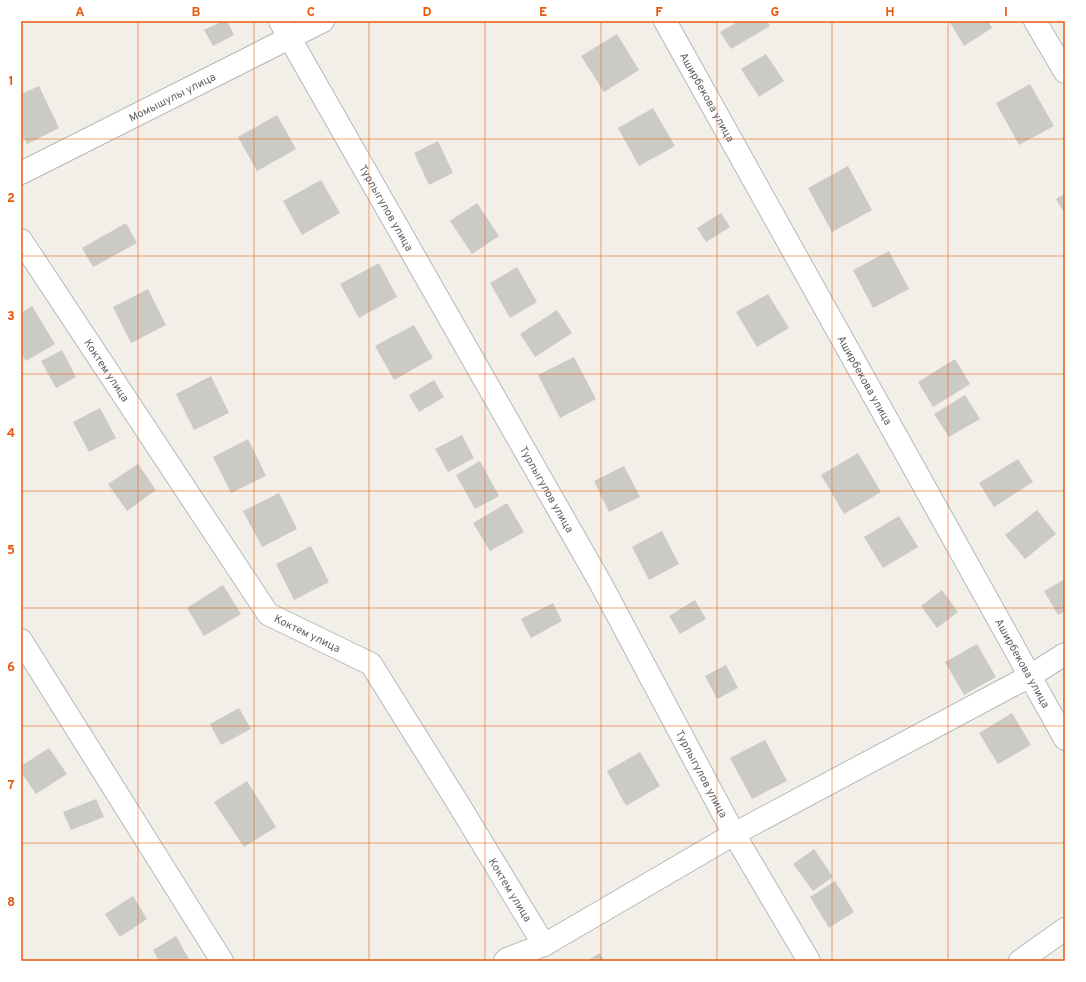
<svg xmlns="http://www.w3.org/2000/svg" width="1086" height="982" font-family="Overpass,sans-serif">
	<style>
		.building { fill: #cccac5 }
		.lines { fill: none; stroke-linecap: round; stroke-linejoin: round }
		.minor-casing { stroke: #b5b8bc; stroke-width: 24 }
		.minor { stroke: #fff; stroke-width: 22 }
		.grid { fill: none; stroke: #e8590c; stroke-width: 1; stroke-opacity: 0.55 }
		.labels { text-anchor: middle; stroke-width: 3.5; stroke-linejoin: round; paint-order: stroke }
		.street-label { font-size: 11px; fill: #5f6368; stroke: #fff }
		.neatline { fill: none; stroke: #e8590c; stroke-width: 1.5 }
		.grid-label { font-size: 13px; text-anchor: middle; font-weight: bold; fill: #e8590c }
	</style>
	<rect width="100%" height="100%" fill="#f1efe8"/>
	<path class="building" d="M223 21H227L234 35 213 46 204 30Z
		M739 21H767L770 26 731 49 720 32Z
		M949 21H988L992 28 964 46Z
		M617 34 639 70 604 92 581 56Z
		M766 54 784 81 759 97 741 69Z
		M1030 84 1054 126 1019 145 996 103Z
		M39 86 59 128 27 144 21 132V94Z
		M653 108 675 146 639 166 618 128Z
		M277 115 296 149 257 171 238 137Z
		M438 141 453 173 429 185 414 153Z
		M848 166 872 210 832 232 808 188Z
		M321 180 340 213 302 235 283 201Z
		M1065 194V214L1056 199Z
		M477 203 499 236 472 254 450 221Z
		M721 213 730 227 706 242 697 228Z
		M126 223 137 243 93 267 82 248Z
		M889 251 909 289 873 308 853 270Z
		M379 263 397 297 359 318 340 284Z
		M517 267 537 302 510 318 490 283Z
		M148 289 166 325 131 343 113 307Z
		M768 294 789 328 757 347 736 312Z
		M32 306 55 344 26 361 21 353V313Z
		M557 310 572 333 535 357 520 334Z
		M414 325 433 358 394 380 375 346Z
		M62 350 76 377 56 388 41 361Z
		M574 357 596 399 560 418 538 375Z
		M955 359 970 384 933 407 918 382Z
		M211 376 229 413 194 430 176 394Z
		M434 380 444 397 419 412 409 395Z
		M965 395 980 419 949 437 934 414Z
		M100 408 116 438 89 452 73 422Z
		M462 435 474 458 448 472 435 449Z
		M248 439 266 476 231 493 213 457Z
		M858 453 881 492 844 514 821 475Z
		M1018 459 1033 482 994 507 979 483Z
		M480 461 499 496 475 509 456 475Z
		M138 464 156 490 127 511 108 484Z
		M624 466 640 497 609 512 594 481Z
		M279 493 297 529 262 547 243 511Z
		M507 503 524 532 490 551 473 523Z
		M1037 510 1056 534 1025 559 1005 535Z
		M899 516 918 547 883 568 864 537Z
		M662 531 679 564 649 580 632 547Z
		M311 546 329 582 294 600 276 564Z
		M1065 579V611L1058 615 1044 591Z
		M223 585 241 614 204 636 187 608Z
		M942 590 958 612 937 628 921 606Z
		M695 600 706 619 680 634 669 616Z
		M553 603 562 621 531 638 521 619Z
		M977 644 996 677 964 695 945 662Z
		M726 665 738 688 717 699 705 676Z
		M239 708 251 729 221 745 210 724Z
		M1012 713 1031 745 998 764 979 733Z
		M765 740 787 781 752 799 730 758Z
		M49 748 67 774 36 794 21 772V766Z
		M640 752 660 786 626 806 607 771Z
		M247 781 276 827 244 847 214 802Z
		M96 799 104 817 71 830 63 812Z
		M814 849 833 877 813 891 793 864Z
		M835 881 854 912 829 928 810 897Z
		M133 896 147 919 120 937 105 914Z
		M176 936 190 961H159L153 950Z
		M600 953 604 961H586Z"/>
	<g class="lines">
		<defs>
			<g id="minor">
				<path id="s1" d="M280 21 601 584 734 834 809 961"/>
				<path id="s2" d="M665 21 1065 739"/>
				<path d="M1035 21 1065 72"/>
				<path id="s3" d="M21 173 323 21"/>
				<path id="s4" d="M21 240 268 614 371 664 456 800 544 945 507 959 505 961"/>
				<path d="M21 640 222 961"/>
				<path d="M544 945 734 834 1030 676 1065 654"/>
				<path d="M1020 961 1065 929"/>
			</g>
		</defs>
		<use href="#minor" class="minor-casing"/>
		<use href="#minor" class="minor"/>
	</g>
	<path class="grid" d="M138 21V961M254 21V961M369 21V961M485 21V961M601 21V961M717 21V961M832 21V961M948 21V961M21 139H1065M21 256H1065M21 374H1065M21 491H1065M21 608H1065M21 726H1065M21 843H1065"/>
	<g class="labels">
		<g class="street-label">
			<text dy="4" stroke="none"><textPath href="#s3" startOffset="169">Момышулы улица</textPath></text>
			<text dy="4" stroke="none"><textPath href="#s2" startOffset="87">Аширбекова улица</textPath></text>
			<text dy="4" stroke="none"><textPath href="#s1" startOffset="215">Турлыгулов улица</textPath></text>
			<text dy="4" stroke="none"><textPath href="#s4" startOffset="156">Коктем улица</textPath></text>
			<text dy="4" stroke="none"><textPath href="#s2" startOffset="411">Аширбекова улица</textPath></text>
			<text dy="4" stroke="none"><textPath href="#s1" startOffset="539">Турлыгулов улица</textPath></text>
			<text dy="4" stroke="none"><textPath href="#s4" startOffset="492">Коктем улица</textPath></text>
			<text dy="4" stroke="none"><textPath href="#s2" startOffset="735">Аширбекова улица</textPath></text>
			<text dy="4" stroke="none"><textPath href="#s1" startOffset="863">Турлыгулов улица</textPath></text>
			<text dy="4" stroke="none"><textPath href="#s4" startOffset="828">Коктем улица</textPath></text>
		</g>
	</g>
	<rect width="1086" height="982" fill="none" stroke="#ffffff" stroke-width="44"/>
	<rect x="22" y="22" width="1042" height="938" class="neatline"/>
	<g class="grid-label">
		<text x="80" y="16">A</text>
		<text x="196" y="16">B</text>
		<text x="311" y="16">C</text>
		<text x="427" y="16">D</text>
		<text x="543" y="16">E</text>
		<text x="659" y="16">F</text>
		<text x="775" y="16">G</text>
		<text x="890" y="16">H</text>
		<text x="1006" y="16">I</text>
		<text x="11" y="85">1</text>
		<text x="11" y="202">2</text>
		<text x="11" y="320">3</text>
		<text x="11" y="437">4</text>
		<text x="11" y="554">5</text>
		<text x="11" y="671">6</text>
		<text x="11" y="789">7</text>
		<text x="11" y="906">8</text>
	</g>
</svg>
